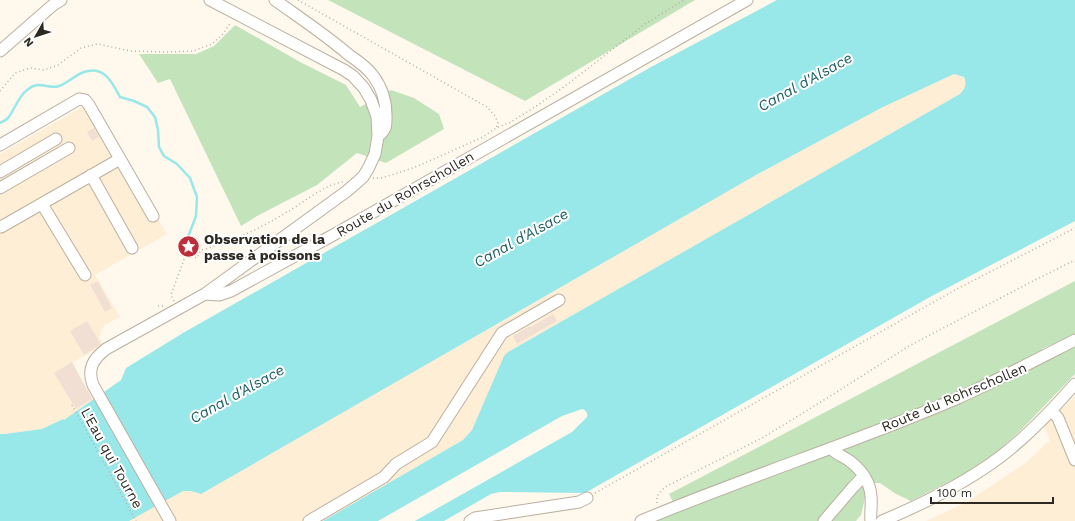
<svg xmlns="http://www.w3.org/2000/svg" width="1075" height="521" font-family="'Work Sans',sans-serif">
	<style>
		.built { fill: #feeed5 }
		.green { fill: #c3e3bb }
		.water { fill: #98e7e9 }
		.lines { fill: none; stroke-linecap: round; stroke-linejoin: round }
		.stream { stroke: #98e7e9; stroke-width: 2.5 }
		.building { fill: #f2dfd3 }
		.minor-casing { stroke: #bbb09f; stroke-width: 13 }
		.path { stroke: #b5afa5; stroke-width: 1.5; stroke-dasharray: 1 3; stroke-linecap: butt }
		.minor { stroke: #fff; stroke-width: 11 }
		.labels { text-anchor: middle; stroke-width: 4; stroke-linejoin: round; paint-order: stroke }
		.street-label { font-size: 14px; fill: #2d2922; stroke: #fff }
		.poi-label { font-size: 14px; font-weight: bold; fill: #2d2922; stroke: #fff; text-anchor: start }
		.water-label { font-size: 15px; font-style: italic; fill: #206164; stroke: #fff }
	</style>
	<rect width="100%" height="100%" fill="#fff8ed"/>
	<path class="built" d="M954 74 964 77 966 82 965 89 960 94 508 352 504 357 472 430 463 440 323 521H111L68 417 64 420 62 419 42 429 5 434H0V154L91 102 167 234 95 275 120 317 105 325 101 330 99 337 103 345 72 363 155 506 183 491H191L201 494 756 175 883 107Z
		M1075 396V521H926L965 503 1027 462 1050 440 1044 426Z"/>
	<path class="green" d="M328 0H695L525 101Z
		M235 25 302 63 346 85 360 107 391 90 414 98 439 114 444 129 386 163 357 153 317 185 257 216 241 226 170 79 158 83 139 54H196L214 46Z
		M1075 281V334L1042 349 1050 360 1075 345V374L1021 430 996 453 963 475 911 501 896 494 880 483H874L865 498 861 515 856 521H656L678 512 669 494Z"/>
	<path class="water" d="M777 0H1075V221L930 297 585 493 500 492 491 494 444 521H415L572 432 587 417C588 413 586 410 582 409L562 416 378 521H323L463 440 472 430 504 356 508 352 960 94C965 89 967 85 964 77L954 74 883 107 756 175 201 494 191 491H183L129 521H0V434H5L42 429 63 419 64 420 121 380 126 368 183 333 651 67Z"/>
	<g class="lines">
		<path class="stream" d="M0 123C2 122 6 120 8 118 15 109 18 97 27 90 40 79 48 90 59 86 68 83 75 75 84 72 104 65 112 82 120 97L134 101 147 107 155 117 158 130 159 147 164 156 177 164 190 178 197 197 196 216 188 237"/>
	</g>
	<path class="building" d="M94 128 99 137 92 141 87 132Z
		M98 281 112 308 105 312 90 285Z
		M553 314 557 321 517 344 513 336 530 326 531 327Z
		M87 321 101 344 84 355 70 331Z
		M72 362 92 399 76 409 54 373Z"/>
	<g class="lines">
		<defs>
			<path id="minor" d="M275 0C300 18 326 35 349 55 358 61 368 68 374 77 382 88 386 102 386 115 386 125 387 129 378 136
				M0 51 53 5 61 0
				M0 145 79 99 85 100 89 105 153 216
				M0 172 56 139
				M91 175 132 248
				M0 188 69 148
				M42 204 85 275
				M1 227 120 159
				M205 294 219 295 231 291 335 234 747 0
				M1051 410 1058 418 1075 460
				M831 448C836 455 844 456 851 462 861 470 870 482 871 496 872 504 870 513 871 521
				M170 521 93 385C87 369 93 359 106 349L205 294 347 191 363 177 368 169 375 154 378 136 377 117 371 100 364 88 353 76 344 70 210 0
				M309 521 384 477 396 464 432 442 502 333 559 300
				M470 521 475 518 579 502 587 498
				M641 521C745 477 854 443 958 398 998 380 1036 360 1075 340
				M824 521 854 486 864 476
				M882 521C923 504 964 484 1000 457 1028 436 1052 410 1075 384"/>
		</defs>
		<use href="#minor" class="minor-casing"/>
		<path class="path" d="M298 0 487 107 495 116 498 123 496 128
			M0 91 15 73 30 68 44 70 58 65 81 48 98 44 130 51 167 52 193 51 212 44 223 34 231 22
			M373 178H381L398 173 418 166 483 137 496 128 509 123 535 107 568 84 645 24 684 0
			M174 301 171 295 186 254 197 258 201 250C232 242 259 229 287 212 303 203 325 184 343 182
			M158 306H164
			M72 405 136 521
			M595 493 955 290 1075 228
			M657 503V496L665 487 764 437 840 390 909 346 1031 282 1075 260"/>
		<use href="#minor" class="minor"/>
	</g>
	<defs>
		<symbol id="sight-disc" viewBox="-11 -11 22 22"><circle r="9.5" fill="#be2d3a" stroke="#fff"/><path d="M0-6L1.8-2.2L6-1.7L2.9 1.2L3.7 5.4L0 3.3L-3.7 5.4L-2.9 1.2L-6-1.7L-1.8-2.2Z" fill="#fff"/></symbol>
	</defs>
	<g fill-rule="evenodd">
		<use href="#sight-disc" x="176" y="234" width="25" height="25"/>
	</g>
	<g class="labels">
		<g class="street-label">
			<text transform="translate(405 194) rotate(-30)" y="5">Route du Rohrschollen</text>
			<text transform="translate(954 397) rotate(-23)" y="5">Route du Rohrschollen</text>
			<text transform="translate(112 458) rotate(61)" y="5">L'Eau qui Tourne</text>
		</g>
		<g class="poi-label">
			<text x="204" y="244">Observation de la<tspan x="204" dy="16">passe à poissons</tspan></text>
		</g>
		<g class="water-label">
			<text transform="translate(805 82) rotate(-29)" y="5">Canal d'Alsace</text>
			<text transform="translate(521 238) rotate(-29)" y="5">Canal d'Alsace</text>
			<text transform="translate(237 394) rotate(-29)" y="5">Canal d'Alsace</text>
		</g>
	</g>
	<g transform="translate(36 36) rotate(231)" stroke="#ffffff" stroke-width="3" paint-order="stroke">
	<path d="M0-3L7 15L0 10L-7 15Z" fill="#2d2922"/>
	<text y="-6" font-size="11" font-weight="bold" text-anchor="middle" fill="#2d2922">N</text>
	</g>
	<path d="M931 497v6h122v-6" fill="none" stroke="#2d2922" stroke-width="2"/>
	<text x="937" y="497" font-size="12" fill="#2d2922" stroke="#ffffff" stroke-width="3" paint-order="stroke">100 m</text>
</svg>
